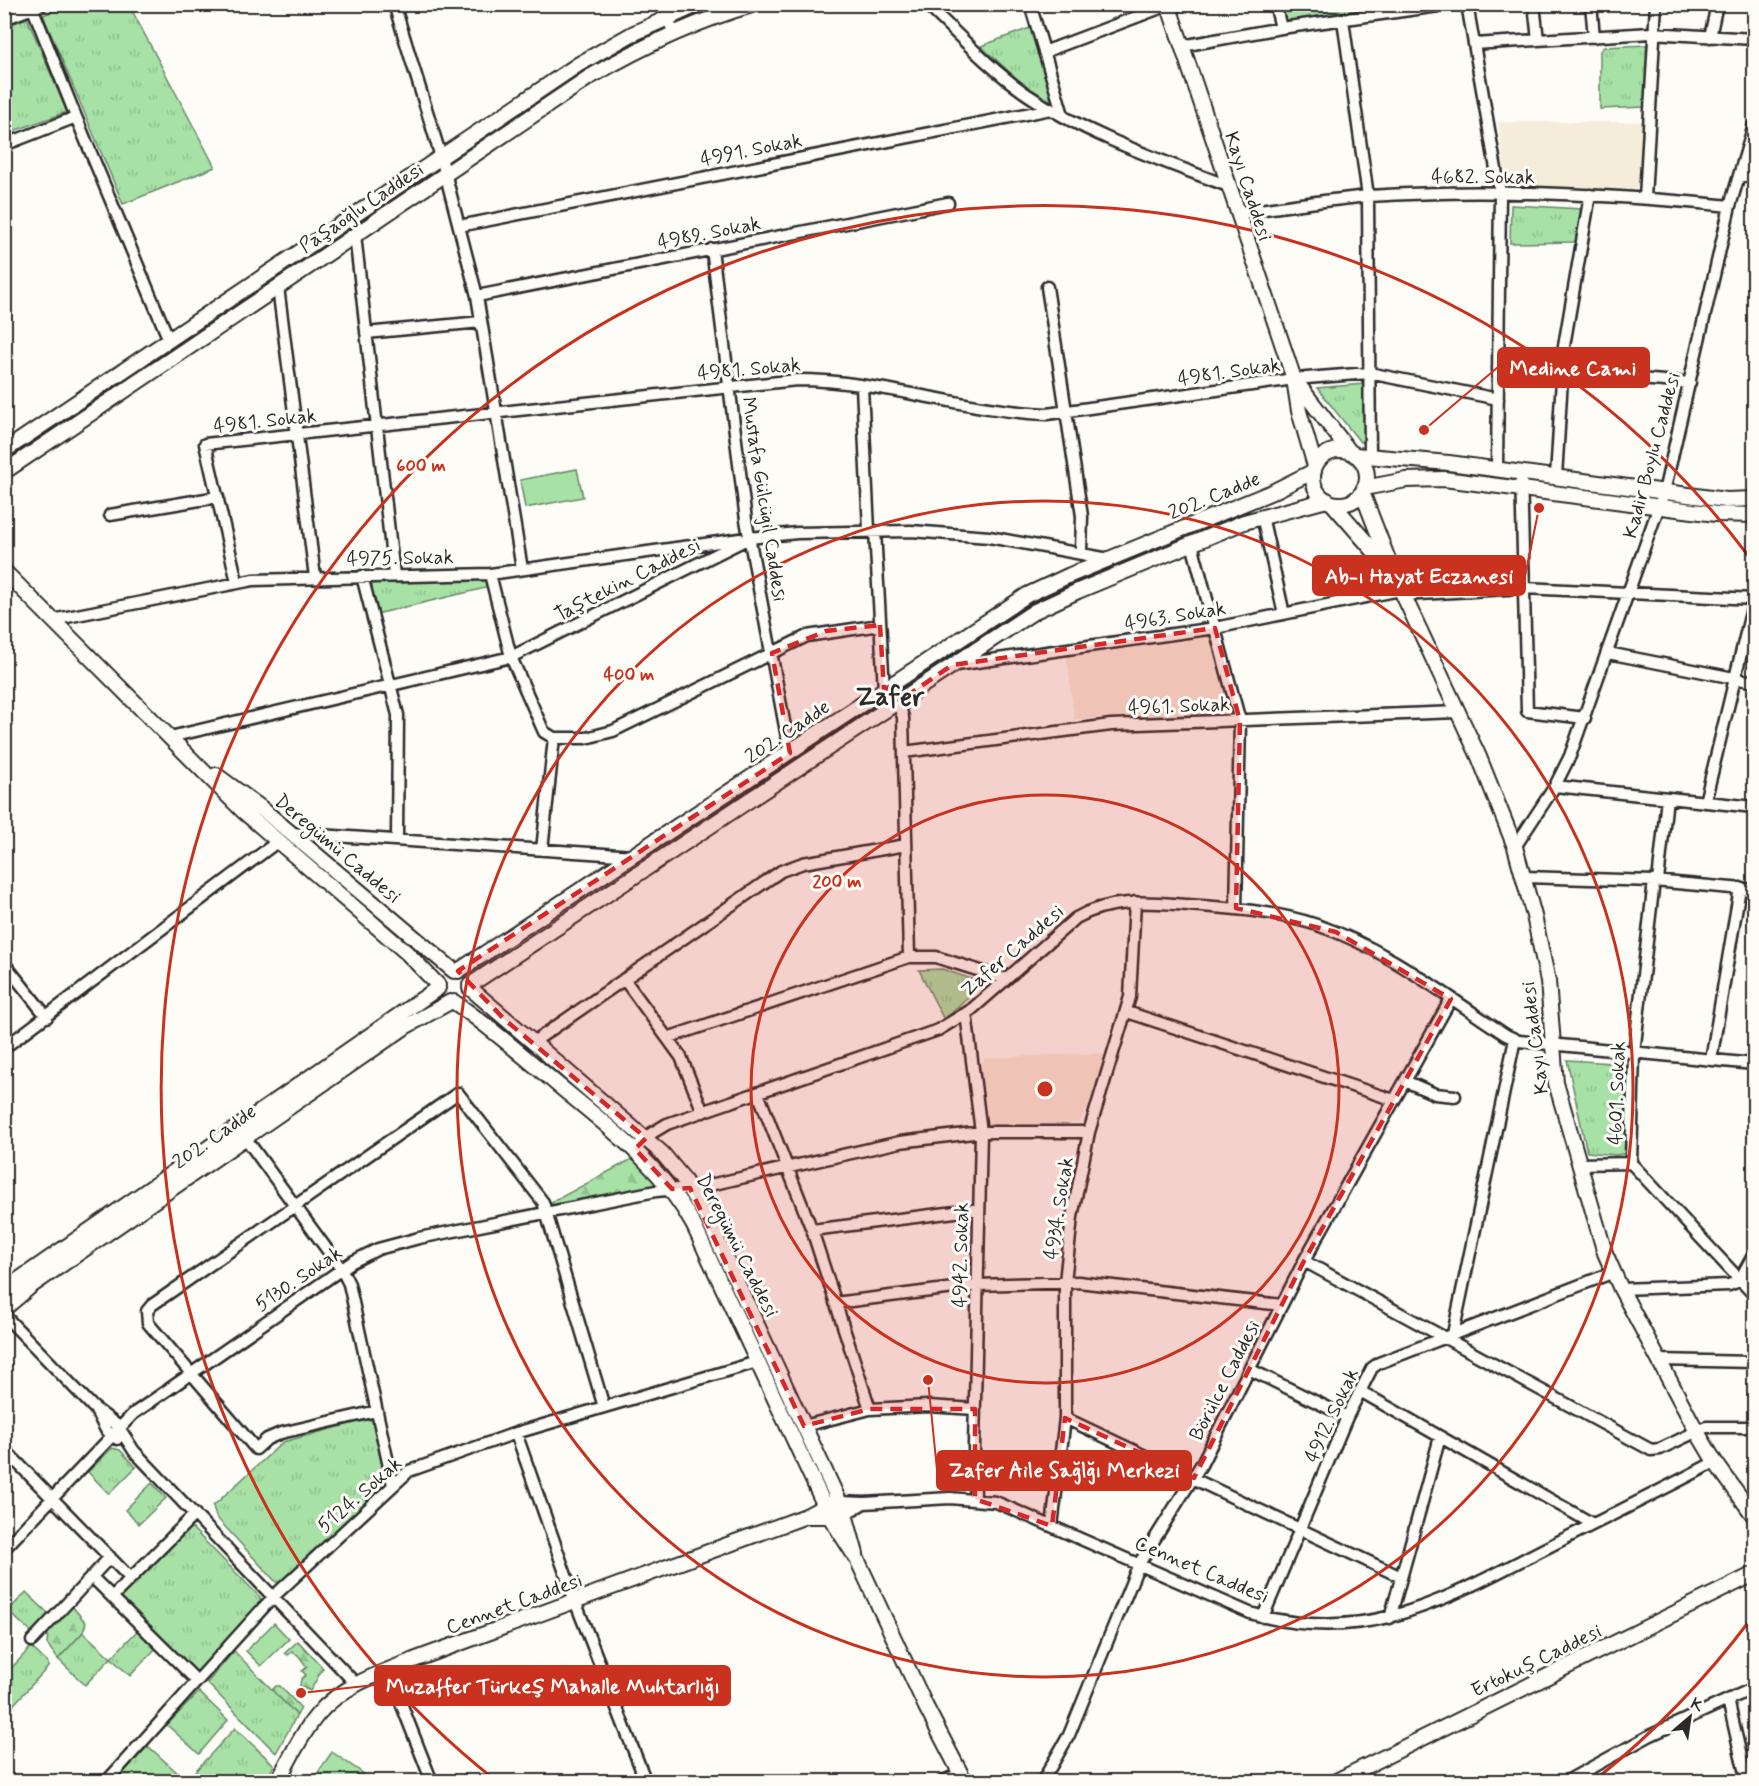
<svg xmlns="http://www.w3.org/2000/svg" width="1759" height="1786" font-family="Mynerve,sans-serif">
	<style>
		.built { fill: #f5ecda }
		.grass { fill: url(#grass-tufts); stroke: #698668; stroke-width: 1.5 }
		.forest { fill: url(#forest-firs); stroke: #698668; stroke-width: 1.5 }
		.pitch { fill: #a7e1a6; stroke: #698668; stroke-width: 1.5 }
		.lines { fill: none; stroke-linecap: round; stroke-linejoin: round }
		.street-casing { stroke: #2b2b2b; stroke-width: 15 }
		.secondary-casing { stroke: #2b2b2b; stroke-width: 18 }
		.street { stroke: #fdfcf7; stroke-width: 10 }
		.secondary { stroke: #fdfcf7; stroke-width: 14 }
		.marked { fill: #d62828; fill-opacity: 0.2; stroke: #d62828; stroke-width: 4.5; stroke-dasharray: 12 8; stroke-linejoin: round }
		.ring { fill: none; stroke: #c8321e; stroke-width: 3 }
		.labels { text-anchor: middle; stroke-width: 6; stroke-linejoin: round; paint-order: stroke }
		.street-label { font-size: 20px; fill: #2b2b2b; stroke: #fdfcf7 }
		.district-label { font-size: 26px; font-weight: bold; fill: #2b2b2b; stroke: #fdfcf7 }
		.centre { fill: #c8321e; stroke: #fdfcf7; stroke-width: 3 }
		.ring-label { font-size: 18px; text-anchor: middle; font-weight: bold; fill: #c8321e; stroke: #fdfcf7; stroke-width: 6; stroke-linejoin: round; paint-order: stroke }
		.leader { fill: none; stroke: #c8321e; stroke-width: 2 }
		.callout-dot { fill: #c8321e; stroke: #fdfcf7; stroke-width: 2 }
		.callout { fill: #c8321e; stroke: #c8321e; stroke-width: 2 }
		.callout-label { font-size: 21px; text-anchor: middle; font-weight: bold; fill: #fff }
	</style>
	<defs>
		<pattern id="grass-tufts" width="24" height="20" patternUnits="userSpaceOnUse" patternTransform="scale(1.5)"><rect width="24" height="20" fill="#a7e1a6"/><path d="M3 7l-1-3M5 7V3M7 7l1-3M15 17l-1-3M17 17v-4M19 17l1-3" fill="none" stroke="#90c18f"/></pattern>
		<pattern id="forest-firs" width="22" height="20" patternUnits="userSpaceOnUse" patternTransform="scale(1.5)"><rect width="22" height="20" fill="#a7e1a6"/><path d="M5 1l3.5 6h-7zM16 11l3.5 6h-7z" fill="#90c18f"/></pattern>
	</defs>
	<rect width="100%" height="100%" fill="#fdfcf7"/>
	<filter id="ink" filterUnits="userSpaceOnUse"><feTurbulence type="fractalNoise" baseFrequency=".0167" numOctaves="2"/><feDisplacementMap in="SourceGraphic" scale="12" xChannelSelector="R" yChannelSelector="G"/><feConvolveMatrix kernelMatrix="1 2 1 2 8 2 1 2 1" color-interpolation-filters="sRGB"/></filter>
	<g filter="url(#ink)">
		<path class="built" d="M1498 122H1644L1640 184 1632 191 1622 192 1519 187 1506 179Z
			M1209 637 1230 714 1074 719 1067 657Z
			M1101 1053 1104 1055 1090 1103 1080 1122 1054 1125 997 1126 989 1123 980 1068 984 1058Z"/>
		<path class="grass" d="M68 5H129L215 167 123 204 43 15Z
			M27 18 67 112 5 134V27Z
			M1033 27 1053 88 1049 102 1025 86 981 46Z
			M1648 45 1645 107 1600 109V51L1604 47Z
			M1511 205 1582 209 1575 242 1510 243Z
			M1364 384 1367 439 1364 442H1360L1317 388Z
			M489 576 490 587 376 614 367 582Z
			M942 969 984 983 944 1020 919 970Z
			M1567 1060 1627 1064 1628 1153 1616 1155 1587 1152Z
			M372 1418 386 1484 282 1583 276 1582 216 1517 213 1506 283 1442Z
			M112 1448 120 1450 136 1467 109 1494 88 1472Z
			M152 1483 166 1498 139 1524 125 1510Z
			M191 1527 260 1597 261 1603 197 1674 121 1597Z
			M26 1592 49 1614 31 1632 8 1611Z
			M138 1630 156 1648 130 1676 111 1658 85 1685 58 1659 83 1632 111 1658Z
			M31 1647 48 1663V1667L5 1714V1675Z
			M234 1651 297 1715 276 1753 207 1683Z
			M199 1692 228 1720 199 1754 167 1725Z
			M235 1728 274 1765 266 1781H186Z
			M148 1746 180 1775 174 1781H115Z"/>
		<path class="forest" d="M1281 4 1420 5 1286 23Z
			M634 1158 658 1184 554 1208 552 1202Z
			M72 1606 86 1623 83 1632 58 1659 47 1644 48 1633Z
			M298 1641 323 1668 310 1691 300 1686 301 1679 306 1675 302 1671 307 1667 298 1655 292 1652 288 1655 285 1653Z
			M276 1686H280L301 1708 297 1715 272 1690Z"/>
		<path class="pitch" d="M577 469 583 497 525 508 520 480Z
			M274 1623 289 1639 261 1666 246 1651Z
			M332 1752 364 1774 359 1781H312Z"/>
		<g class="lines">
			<defs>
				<path id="street" d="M394 4 441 157 477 296 522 569
					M664 4 673 33
					M926 4C958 34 989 68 1025 93 1086 135 1160 160 1228 186
					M1030 4 1063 115
					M1275 4 1281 28
					M1467 4 1500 192 1497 469
					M1534 4 1538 40
					M1591 4 1594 37
					M4 19 43 4
					M1343 20 1368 196 1370 456
					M1710 37 1717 4
					M1474 44 1651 33 1754 39
					M1182 46 1281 28 1453 4
					M1044 52 1168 5
					M76 117 169 340
					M4 145 76 117 31 4
					M1739 176H1754
					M1645 198 1656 4
					M1237 213C1281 207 1325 200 1369 196 1489 188 1610 194 1730 206
					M459 226 1051 109
					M355 235 394 575
					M712 249 746 520 790 753
					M278 287 315 577
					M1047 287 1082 516 1081 552
					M477 296 948 203
					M366 333 481 322
					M1498 368 1690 383
					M862 387 869 530
					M1521 473 1527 711 1585 718
					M1556 477 1564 346 1590 195
					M110 515 218 497
					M1262 516 1284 614
					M875 531 884 690
					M1192 544 1240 721 1236 909
					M490 574 511 657 544 732 554 738 542 850
					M362 576 398 715 397 840
					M237 582 205 444 797 380C881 380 964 411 1047 414L1294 379 1369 373 1498 399
					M1403 595 1524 588 1754 599
					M52 620 253 580 490 574 740 539
					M1608 653 1754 682
					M956 665 1215 628 1400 590
					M892 685 903 717 909 957
					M170 737 511 657 749 538 797 533 911 531 989 537 1109 559
					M554 738H586L613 731 807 636 880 625
					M904 752 1111 725 1458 712
					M1555 786 1754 807
					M1705 802 1754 600
					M290 833 634 856
					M1515 847 1555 786 1570 756 1664 492 1730 206 1754 125
					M1524 877 1654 881 1754 890
					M1654 881 1634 1053 1631 1163 1754 1295
					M1658 881 1667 798
					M4 963 47 1017
					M624 979 681 1057 703 1112
					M1127 1012 1394 1100
					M966 1013 981 1132 974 1446 975 1499
					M667 1038 909 957H936L1006 979
					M532 1043 781 871 803 863 906 845
					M4 1048 277 842
					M1711 1060 1740 888
					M1405 1081 1435 1094 1455 1096
					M758 1093 812 1230 870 1409
					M241 1132 342 1270 349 1284 393 1485
					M635 1149 652 1133 667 1124 938 1030 971 1010 1076 918C1111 898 1149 902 1187 905 1231 908 1275 911 1317 925 1386 948 1446 996 1506 1035L1519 1041 1754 1064
					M1579 1164 1631 1163
					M812 1230 979 1209
					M1304 1261 1651 1450 1660 1449 1706 1427H1754
					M1621 1289 1729 1285 1739 1281 1754 1254
					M835 1303 978 1285 1078 1282 1282 1305
					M4 1315 93 1407 118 1426 134 1451 357 1685
					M1453 1334 1515 1039
					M1658 1360 1754 1362
					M1249 1369 1347 1417
					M1360 1391 1593 1524
					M96 1411 106 1430 117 1439
					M377 1411 281 1433 267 1439 256 1449 148 1323 147 1311 152 1305 458 1093 543 1202 604 1407
					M1065 1418 1401 1577
					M804 1426 870 1409 928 1406 975 1409
					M516 1433 575 1601 646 1782
					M4 1449 130 1578
					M840 1502 864 1503 845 1514
					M864 1503 950 1498 996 1502 1250 1613C1368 1648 1447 1598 1548 1547 1604 1519 1660 1491 1715 1462
					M1052 1526 1065 1418V1282L1072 1217 1089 1132 1130 997 1135 902
					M4 1549 133 1414 352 1262 378 1249 419 1238 656 1191 701 1187 900 1142 981 1132H1089
					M92 1577 197 1681
					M112 1597 195 1514
					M1263 1617 1347 1417 1372 1368 1379 1363 1614 1272
					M1390 1618 1440 1437
					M32 1641 110 1557
					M388 1670 432 1782
					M1728 1700 1747 1782
					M106 1782 273 1597 409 1471 516 1433 757 1362
					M941 1782 961 1773
					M1042 1782 1069 1735 1139 1564 1201 1465 1304 1261 1451 999
					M1565 1782 1649 1736 1754 1688"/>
				<path id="secondary" d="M1168 4 1294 379
					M1313 477a27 27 0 1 1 54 0a27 27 0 1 1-54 0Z
					M4 451 579 64 632 34 699 4
					M1355 455 1449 463 1726 500 1754 499
					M1315 466 1299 411 1294 379 1350 452
					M4 472 588 78C641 47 695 21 755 4
					M1364 488 1406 480 1444 479 1716 514 1754 515
					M1362 492 1394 575 1479 757 1515 847 1534 916 1548 981 1556 1083 1605 1253 1621 1289 1696 1430 1715 1462 1754 1516
					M1332 503 1387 566
					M4 571 243 811 407 953 438 985
					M216 775 261 808 454 971
					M458 971 1027 595 1070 575 1272 492 1314 471
					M470 985 1035 611 1078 591 1244 522 1327 500
					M470 988 662 1153 682 1177 708 1220 845 1514 856 1554
					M454 1002C491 1027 524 1057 558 1085 610 1128 662 1166 694 1226L830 1517 857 1559 926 1707 965 1782
					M4 1290 438 988
					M4 1309 31 1286 405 1027 450 1002
					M831 1503 806 1516H838
					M277 1782C290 1759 301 1734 318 1714 343 1684 386 1671 422 1657L806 1516
					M1334 1782 1754 1574"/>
			</defs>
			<use href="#street" class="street-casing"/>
			<use href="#secondary" class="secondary-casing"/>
			<use href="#street" class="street"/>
			<use href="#secondary" class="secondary"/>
		</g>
	</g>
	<path class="marked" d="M880 625 884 690 892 685 899 701 952 665 1215 628 1240 721 1236 908 1336 932 1451 999 1304 1261 1194 1478 1065 1418 1052 1526 975 1499V1409H870L804 1426 690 1188 672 1189 635 1149 646 1138 504 1019 458 971 790 753 772 653 826 631Z"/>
	<g class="ring">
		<circle cx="1045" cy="1089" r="294"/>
		<circle cx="1045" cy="1089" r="588"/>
		<path d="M1750 1620A883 883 0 0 1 1595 1780M495 1780A883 883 0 1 1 1750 558"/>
	</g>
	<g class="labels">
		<g class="street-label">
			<text transform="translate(751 149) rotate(-11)" y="7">4991. Sokak</text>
			<text x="1483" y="183">4682. Sokak</text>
			<text transform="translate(1249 186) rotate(72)" y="7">Kayı Caddesi</text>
			<text transform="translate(361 207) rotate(-34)" y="7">Paşaoğlu Caddesi</text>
			<text transform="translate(709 232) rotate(-11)" y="7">4989. Sokak</text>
			<text transform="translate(749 368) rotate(-5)" y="7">4981. Sokak</text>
			<text transform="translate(1229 371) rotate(-8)" y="7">4981. Sokak</text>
			<text transform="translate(265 420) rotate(-6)" y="7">4981. Sokak</text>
			<text transform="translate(1651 455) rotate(-75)" y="7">Kadir Boylu Caddesi</text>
			<text transform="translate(1214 495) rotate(-22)" y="7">202. Cadde</text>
			<text transform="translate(765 499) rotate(81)" y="7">Mustafa Gülcügil Caddesi</text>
			<text transform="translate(400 557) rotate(-1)" y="7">4975. Sokak</text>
			<text transform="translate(627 579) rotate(-27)" y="7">Taştekin Caddesi</text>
			<text transform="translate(1175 615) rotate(-9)" y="7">4963. Sokak</text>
			<text transform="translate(1179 705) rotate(-2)" y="7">4961. Sokak</text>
			<text transform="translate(787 731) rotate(-34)" y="7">202. Cadde</text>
			<text transform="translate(338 848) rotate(40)" y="7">Deregümü Caddesi</text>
			<text transform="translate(1012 950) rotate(-41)" y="7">Zafer Caddesi</text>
			<text transform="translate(1534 1038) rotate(-97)" y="7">Kayı Caddesi</text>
			<text transform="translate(1616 1093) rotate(-88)" y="7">4601. Sokak</text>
			<text transform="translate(214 1136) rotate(-35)" y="7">202. Cadde</text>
			<text transform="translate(1058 1208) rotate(-81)" y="7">4934. Sokak</text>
			<text transform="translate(738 1245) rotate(63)" y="7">Deregümü Caddesi</text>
			<text transform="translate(960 1255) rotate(-89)" y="7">4942. Sokak</text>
			<text transform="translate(298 1278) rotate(-34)" y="7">5130. Sokak</text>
			<text transform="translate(1224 1380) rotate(-63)" y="7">Börülce Caddesi</text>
			<text transform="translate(1331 1415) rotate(-65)" y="7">4912. Sokak</text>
			<text transform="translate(359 1494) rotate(-41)" y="7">5124. Sokak</text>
			<text transform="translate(1202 1569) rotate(23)" y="7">Cennet Caddesi</text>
			<text transform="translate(514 1603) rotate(-20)" y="7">Cennet Caddesi</text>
			<text transform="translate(1536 1660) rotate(-26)" y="7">Ertokuş Caddesi</text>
		</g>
		<g class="district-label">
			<text x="890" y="705">Zafer</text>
		</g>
	</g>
	<circle cx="1045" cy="1089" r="9" class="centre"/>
	<g class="ring-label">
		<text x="421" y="471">600 m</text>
		<text x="629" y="680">400 m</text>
		<text x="837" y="887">200 m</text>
	</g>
	<path class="leader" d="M1424 430L1498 367M1539 508L1525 576M928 1380L937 1470M301 1693L375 1685"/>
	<g class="callout-dot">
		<circle cx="1424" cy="430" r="6"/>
		<circle cx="1539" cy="508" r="6"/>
		<circle cx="928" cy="1380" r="6"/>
		<circle cx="301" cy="1693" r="6"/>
	</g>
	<g class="callout">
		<rect x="1498" y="348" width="151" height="39" rx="6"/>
		<rect x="1313" y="556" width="212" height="39" rx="6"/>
		<rect x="937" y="1451" width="254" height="39" rx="6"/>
		<rect x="375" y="1666" width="355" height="39" rx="6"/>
	</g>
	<g class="callout-label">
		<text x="1573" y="375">Medine Cami</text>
		<text x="1419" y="583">Ab-ı Hayat Eczanesi</text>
		<text x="1064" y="1477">Zafer Aile Sağlğı Merkezi</text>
		<text x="553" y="1693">Muzaffer Türkeş Mahalle Muhtarlığı</text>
	</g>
	<rect width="1759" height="1786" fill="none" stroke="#fdfcf7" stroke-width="24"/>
	<rect x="12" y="12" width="1735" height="1762" fill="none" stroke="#2b2b2b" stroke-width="2" filter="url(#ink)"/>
	<g transform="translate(1690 1717) rotate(29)" stroke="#fdfcf7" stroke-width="4.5" paint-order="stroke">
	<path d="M0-4.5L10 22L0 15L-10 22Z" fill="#2b2b2b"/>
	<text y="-9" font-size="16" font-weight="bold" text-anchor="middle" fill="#2b2b2b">K</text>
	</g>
</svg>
